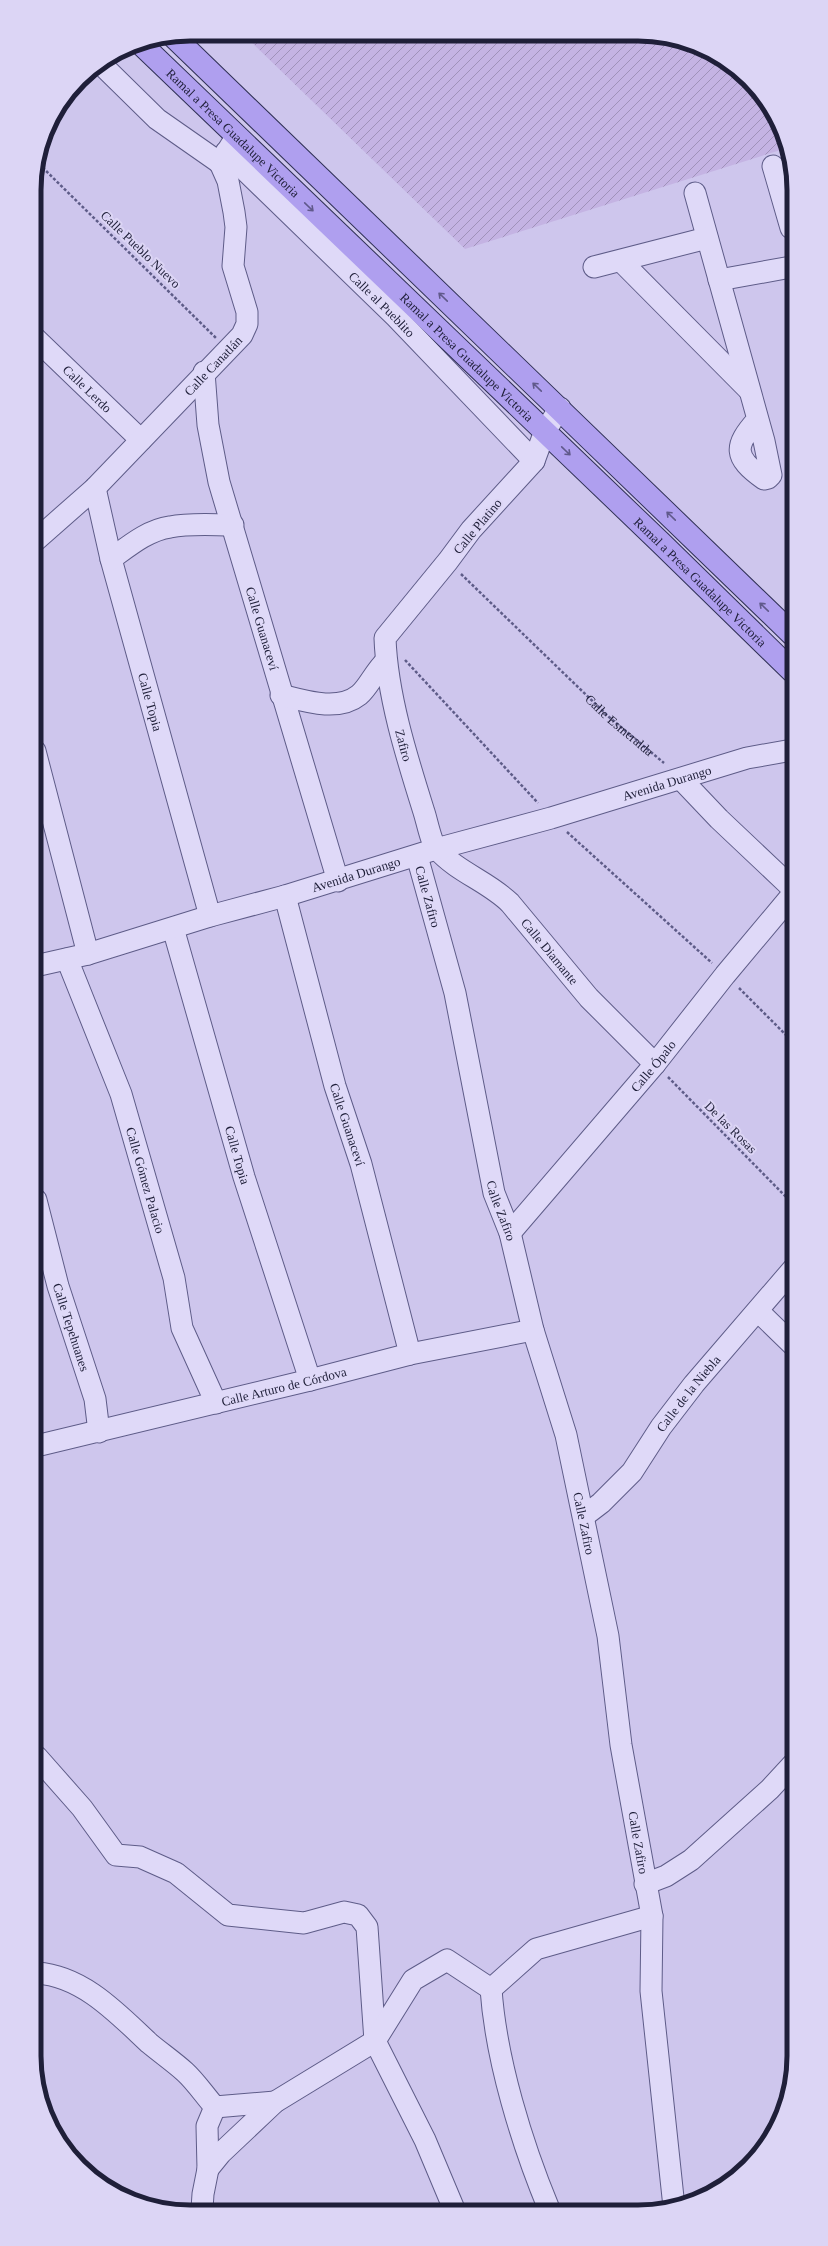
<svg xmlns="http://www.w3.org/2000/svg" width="828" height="2246" font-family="'Times New Roman',serif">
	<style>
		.farmland { fill: url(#farmland-furrows) }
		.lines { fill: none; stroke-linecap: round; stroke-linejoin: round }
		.minor-casing { stroke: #5e5c88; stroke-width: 23 }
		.major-casing { stroke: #303156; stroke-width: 24 }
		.path { stroke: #5e5c88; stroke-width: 2.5; stroke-dasharray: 3 2; stroke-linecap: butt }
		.minor { stroke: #dfd9f8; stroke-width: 21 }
		.major { stroke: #af9fef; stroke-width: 22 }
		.oneway { stroke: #60598b }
		.labels { text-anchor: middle; stroke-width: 4; stroke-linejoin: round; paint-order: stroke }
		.street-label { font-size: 13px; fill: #1f1f39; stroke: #dcd5f5 }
		.rim { fill: none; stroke: #1f1f39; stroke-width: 5 }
	</style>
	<defs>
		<pattern id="farmland-furrows" width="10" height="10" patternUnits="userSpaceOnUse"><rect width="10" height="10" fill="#c4b3e3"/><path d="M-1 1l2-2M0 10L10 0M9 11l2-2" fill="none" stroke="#9f91b9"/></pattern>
	</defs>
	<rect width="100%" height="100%" fill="#cec6ed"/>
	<path class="farmland" d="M243 34 668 37 707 50 748 80 773 112 787 148 465 249Z"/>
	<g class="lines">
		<defs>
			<g id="minor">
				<path d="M101 64 157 119 220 163"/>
				<path id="s2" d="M226 152 396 317 534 461"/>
				<path d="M773 166 791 228"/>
				<path d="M695 193 764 441 771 475 768 478 764 479C733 457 734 446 757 420"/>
				<path d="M621 261 748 389"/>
				<path d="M594 267 707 238"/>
				<path d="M719 280 791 267"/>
				<path id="s3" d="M35 338 141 440"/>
				<path id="s4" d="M204 372 208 425 219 482 338 881"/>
				<path id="s5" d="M560 408 545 431 534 461 471 530 448 561 385 638C387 695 407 758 424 812 427 821 431 843 437 849 457 872 489 882 510 903L589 998 655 1064"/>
				<path id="s6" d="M95 488 111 559 210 916"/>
				<path id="s7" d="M35 541 95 488 242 335 247 324V312L233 266 236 227 234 212 228 181 220 163 236 137"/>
				<path d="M111 559C129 546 148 530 170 527 190 523 212 525 233 525"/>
				<path d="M281 695C305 701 338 712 359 695 368 688 375 671 386 661"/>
				<path d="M35 751 88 954"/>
				<path d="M681 779 719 819 792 888"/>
				<path id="s8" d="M417 856 455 993 494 1193 510 1233 533 1330 566 1435 608 1636 621 1745 652 1916 651 1991 674 2207"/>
				<path id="s9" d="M285 896 335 1086 361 1164 410 1354"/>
				<path id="s10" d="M173 928 244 1177 310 1380"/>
				<path id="s11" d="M67 959 121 1094 174 1278 182 1328 216 1403"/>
				<path id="s12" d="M35 966 88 954 210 916 285 896 436 849 551 818 747 758 792 750"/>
				<path id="s13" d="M36 1200 58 1286 95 1399 99 1432"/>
				<path id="s14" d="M510 1233 655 1064 725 975 792 895"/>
				<path d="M758 1311 793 1345"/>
				<path id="s15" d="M36 1446 310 1380 410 1354 533 1330"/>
				<path id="s16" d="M584 1516 601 1503 632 1472 661 1427 694 1384 793 1269"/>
				<path d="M37 1757 82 1808 116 1855 140 1857 176 1873 228 1915 304 1923 344 1912 358 1915 367 1927 375 2041 425 2140 454 2209"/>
				<path d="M645 1884 666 1876 691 1860 770 1789 793 1764"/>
				<path d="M37 1973C83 1976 118 2014 149 2043 161 2053 174 2062 185 2072 196 2082 205 2096 215 2107L275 2102"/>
				<path d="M491 1989C496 2060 522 2144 549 2209"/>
				<path d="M208 2169 221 2153 275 2102 375 2041 413 1980 447 1960 491 1989 536 1949 652 1916"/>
				<path d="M202 2209 203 2194 208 2169 207 2126 215 2107"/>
			</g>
			<g id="major">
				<path d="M174 37 792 634"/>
				<path id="s17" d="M141 44 661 543 792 671"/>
			</g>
		</defs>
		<use href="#minor" class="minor-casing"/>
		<use href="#major" class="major-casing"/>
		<g class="path">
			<path d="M39 164 216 338"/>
			<path id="s1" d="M461 574 609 717 664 763"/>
			<path d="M405 660 538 803"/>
			<path d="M567 832 712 963"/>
			<path d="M739 988 792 1041"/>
			<path d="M668 1077 792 1203"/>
		</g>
		<use href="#minor" class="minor"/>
		<use href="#major" class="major"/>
	</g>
	<defs><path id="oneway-shaft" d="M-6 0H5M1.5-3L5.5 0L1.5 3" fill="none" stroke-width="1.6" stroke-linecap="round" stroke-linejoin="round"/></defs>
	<g class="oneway">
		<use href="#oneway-shaft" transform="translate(309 207) rotate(44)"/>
		<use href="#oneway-shaft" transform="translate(443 297) rotate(-136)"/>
		<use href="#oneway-shaft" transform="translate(537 387) rotate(-136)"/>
		<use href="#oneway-shaft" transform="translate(566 451) rotate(44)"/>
		<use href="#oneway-shaft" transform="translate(671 516) rotate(-136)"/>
		<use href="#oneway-shaft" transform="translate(764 607) rotate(-136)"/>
	</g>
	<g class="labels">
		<g class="street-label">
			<text dy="5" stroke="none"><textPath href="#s17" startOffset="128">Ramal a Presa Guadalupe Victoria</textPath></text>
			<text transform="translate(141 249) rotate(44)" y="5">Calle Pueblo Nuevo</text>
			<text dy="5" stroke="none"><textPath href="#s2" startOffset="218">Calle al Pueblito</textPath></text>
			<text dy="5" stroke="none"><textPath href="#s17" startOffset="452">Ramal a Presa Guadalupe Victoria</textPath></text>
			<text dy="5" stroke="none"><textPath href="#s7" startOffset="250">Calle Canatlán</textPath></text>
			<text dy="5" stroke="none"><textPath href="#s3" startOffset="73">Calle Lerdo</textPath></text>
			<text transform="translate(477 526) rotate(-50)" y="5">Calle Platino</text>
			<text dy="5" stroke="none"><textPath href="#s17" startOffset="776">Ramal a Presa Guadalupe Victoria</textPath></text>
			<text dy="5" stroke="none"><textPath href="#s4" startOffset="264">Calle Guanaceví</textPath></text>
			<text dy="5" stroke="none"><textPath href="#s6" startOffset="221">Calle Topia</textPath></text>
			<text dy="5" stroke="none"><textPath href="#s1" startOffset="219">Calle Esmeralda</textPath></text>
			<text dy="5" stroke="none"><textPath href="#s5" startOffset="400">Zafiro</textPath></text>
			<text dy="5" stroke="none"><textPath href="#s12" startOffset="658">Avenida Durango</textPath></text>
			<text dy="5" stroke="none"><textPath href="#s12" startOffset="334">Avenida Durango</textPath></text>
			<text dy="5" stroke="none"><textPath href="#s8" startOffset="42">Calle Zafiro</textPath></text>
			<text dy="5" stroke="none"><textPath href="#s5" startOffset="663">Calle Diamante</textPath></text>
			<text dy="5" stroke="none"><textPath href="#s14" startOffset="220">Calle Ópalo</textPath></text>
			<text dy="5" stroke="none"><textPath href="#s9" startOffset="237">Calle Guanaceví</textPath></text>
			<text transform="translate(731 1127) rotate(45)" y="5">De las Rosas</text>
			<text dy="5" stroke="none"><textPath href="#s10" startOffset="236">Calle Topia</textPath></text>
			<text dy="5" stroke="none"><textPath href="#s11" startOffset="235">Calle Gómez Palacio</textPath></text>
			<text dy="5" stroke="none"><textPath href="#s8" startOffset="365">Calle Zafiro</textPath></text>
			<text dy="5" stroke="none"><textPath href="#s13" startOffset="132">Calle Tepehuanes</textPath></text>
			<text dy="5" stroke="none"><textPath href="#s15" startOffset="255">Calle Arturo de Córdova</textPath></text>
			<text dy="5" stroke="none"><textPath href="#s16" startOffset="162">Calle de la Niebla</textPath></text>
			<text dy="5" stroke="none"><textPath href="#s8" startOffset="689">Calle Zafiro</textPath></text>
			<text dy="5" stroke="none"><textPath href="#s8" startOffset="1013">Calle Zafiro</textPath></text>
		</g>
	</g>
	<path d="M0 0H828V2246H0ZM190 41H638A149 149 0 0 1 787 190V2056A149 149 0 0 1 638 2205H190A149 149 0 0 1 41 2056V190A149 149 0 0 1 190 41Z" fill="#dcd5f5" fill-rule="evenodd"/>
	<path class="rim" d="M190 41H638A149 149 0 0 1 787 190V2056A149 149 0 0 1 638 2205H190A149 149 0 0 1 41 2056V190A149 149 0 0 1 190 41Z"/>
</svg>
